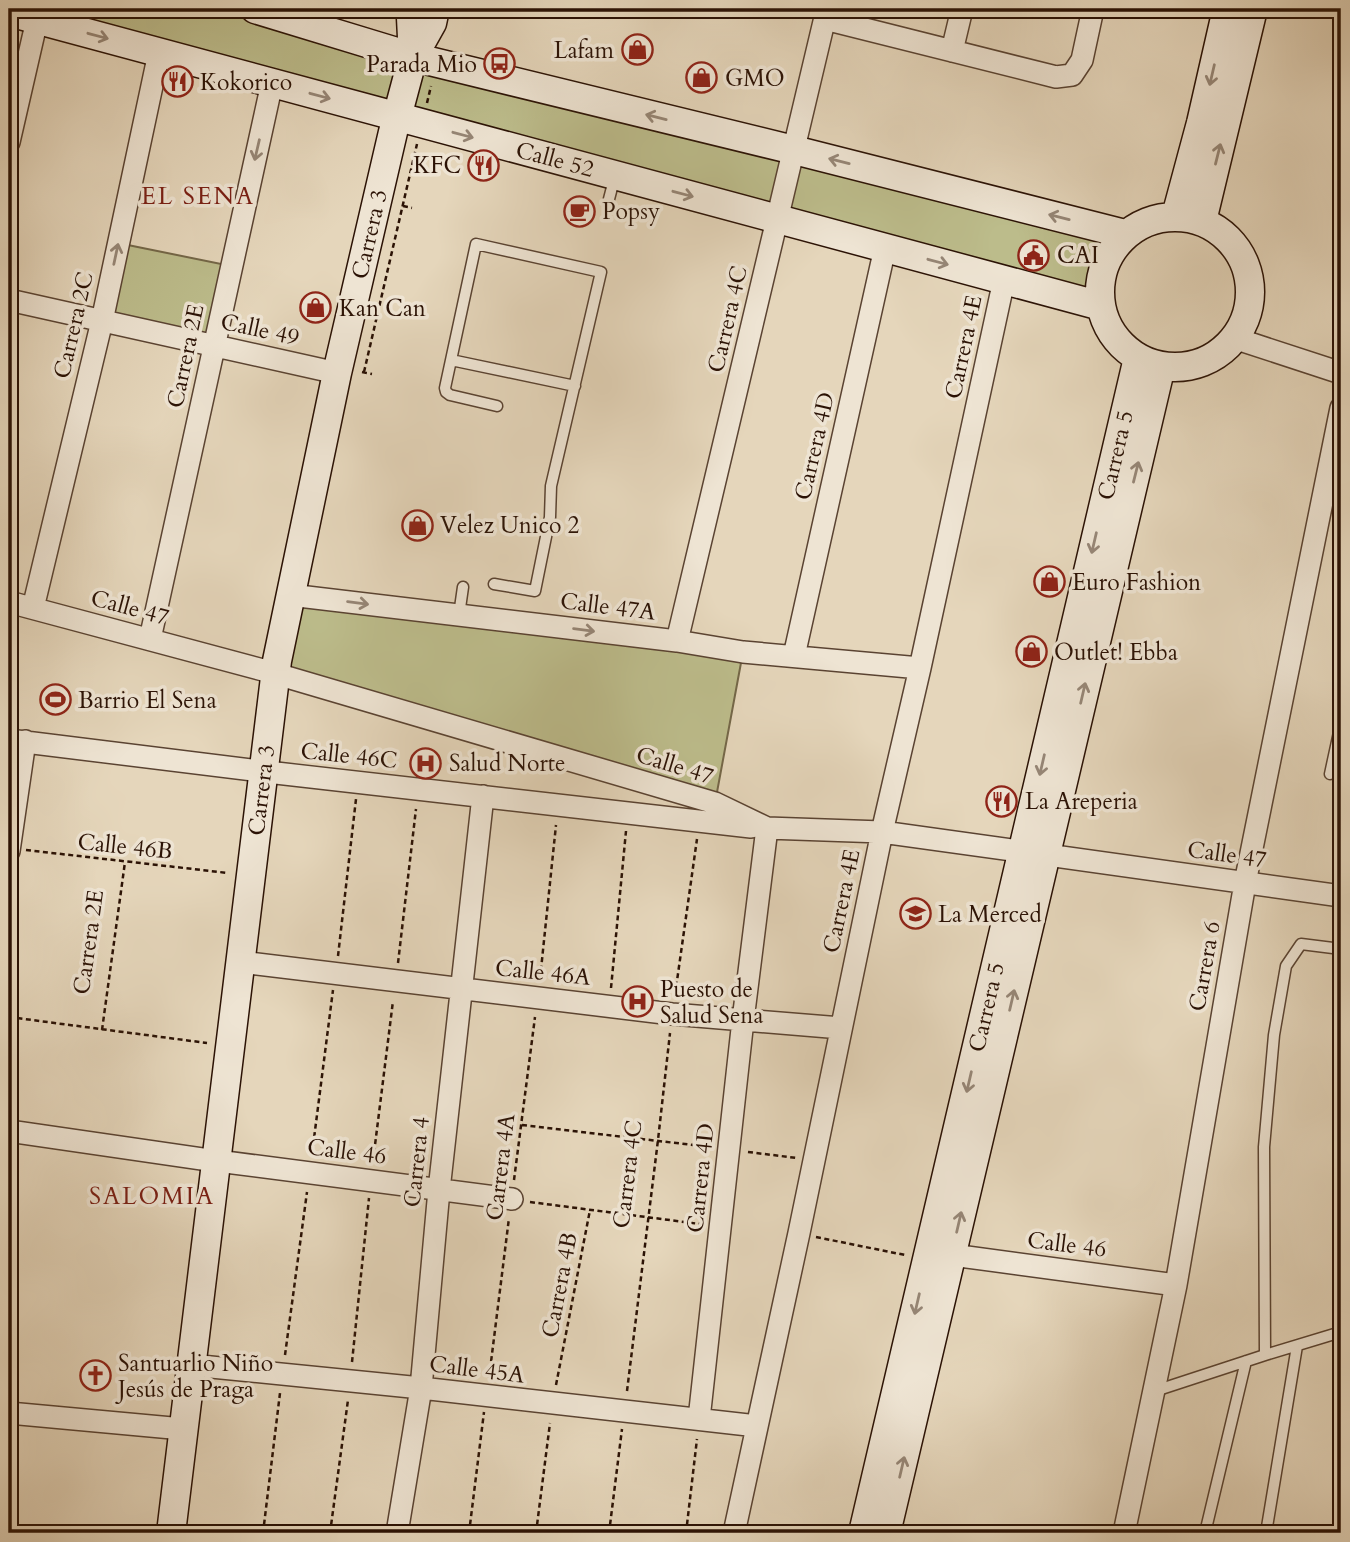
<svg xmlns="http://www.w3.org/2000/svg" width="1350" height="1542" font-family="Cardo,serif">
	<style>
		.green { fill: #bcbc8b; stroke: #746748; stroke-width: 2 }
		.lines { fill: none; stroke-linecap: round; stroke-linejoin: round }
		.lane-casing { stroke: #5a4332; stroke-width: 13 }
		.street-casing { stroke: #5a4332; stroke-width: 24 }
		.secondary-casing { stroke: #2b1205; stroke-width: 31 }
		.path { stroke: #2b1205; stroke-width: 2.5; stroke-dasharray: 5 3.5; stroke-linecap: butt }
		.lane { stroke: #eee4d3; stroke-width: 10 }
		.street { stroke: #eee4d3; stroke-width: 21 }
		.secondary { stroke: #eee4d3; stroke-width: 28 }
		.oneway { stroke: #968676 }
		.labels { text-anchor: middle; stroke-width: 7; stroke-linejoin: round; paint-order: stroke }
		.poi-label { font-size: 23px; fill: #2b1205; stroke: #eee4d3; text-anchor: start }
		.street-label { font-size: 23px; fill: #2b1205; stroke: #eee4d3 }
		.neighbourhood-label { font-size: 24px; letter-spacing: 2px; fill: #7a1f14; stroke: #eee4d3 }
	</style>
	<rect width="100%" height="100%" fill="#e5d6bb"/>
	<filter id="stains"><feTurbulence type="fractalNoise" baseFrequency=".00286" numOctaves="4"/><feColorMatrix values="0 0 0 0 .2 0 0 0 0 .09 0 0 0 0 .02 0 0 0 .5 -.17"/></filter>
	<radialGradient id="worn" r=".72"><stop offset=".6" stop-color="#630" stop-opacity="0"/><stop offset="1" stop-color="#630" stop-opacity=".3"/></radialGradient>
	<path class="green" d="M9 9H255L1125 234C1105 258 1099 274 1101 306Z
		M118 243 231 266 214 346 102 321Z
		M290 595 743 652 715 803 275 673Z"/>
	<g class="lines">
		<defs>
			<path id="lane" d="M609 199 615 176
				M451 360 575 386
				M494 584 535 591 550 517 551 486 601 272 476 244 445 388 446 392 450 395 497 406
				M459 615 463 587
				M1330 774 1341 723
				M1265 1355 1264 1147 1274 1035 1286 966 1301 944 1341 949
				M1155 1391 1265 1355 1341 1332
				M1205 1533 1246 1361
				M1266 1533 1297 1346"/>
			<path id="street" d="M825 19 1056 77 1072 75 1082 60 1093 9
				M952 51 962 9
				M9 142 37 20
				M9 300 337 373
				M1234 338 1341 373
				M290 595 677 641 743 652 920 668
				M9 602 263 670 715 803 767 828 882 832 1341 896
				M33 608 102 321 159 53
				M150 639 272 83
				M677 641 827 9
				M794 656 885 248
				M9 740 276 773 751 827
				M9 851 25 741
				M240 962 672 1014 841 1028
				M9 1131 202 1159 512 1199
				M952 1255 1176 1285
				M191 1365 421 1388 757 1426
				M9 1413 183 1429
				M699 1419 743 1020 767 828
				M397 1533 421 1388 439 1190 483 796
				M734 1533 799 1233 882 832 920 668 1004 280
				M1124 1533 1176 1285 1245 883 1341 408"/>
			<path id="secondary" d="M255 9 413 57 794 150 1125 234
				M9 12 1101 306
				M413 57 411 18 413 9
				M1176 216 1201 123 1227 9
				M1100 292a75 75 0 1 1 150 0a75 75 0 1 1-150 0Z
				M1202 221 1253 9
				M171 1533 277 661 337 373 393 132 413 57 432 23 435 9
				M863 1533 1138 358
				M886 1533 1161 366"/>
		</defs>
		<use href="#lane" class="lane-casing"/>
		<use href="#street" class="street-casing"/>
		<use href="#secondary" class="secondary-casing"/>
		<path class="path" d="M427 103 431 86
			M403 206 412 208
			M362 372 372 374
			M364 372 417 144
			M26 850 228 873
			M338 956 356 799
			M398 963 416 809
			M540 979 556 825
			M611 988 626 831
			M675 995 697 839
			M9 1017 207 1043
			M102 1030 125 862
			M522 1125 710 1147
			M748 1152 797 1158
			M312 1154 333 990
			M373 1161 393 1001
			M514 1180 535 1017
			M530 1202 700 1224
			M816 1237 905 1255
			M285 1355 307 1192
			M352 1362 369 1198
			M489 1378 509 1218
			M556 1385 590 1210
			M627 1391 658 1140 670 1033
			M263 1533 280 1393
			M330 1533 348 1400
			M469 1533 484 1412
			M536 1533 550 1423
			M609 1533 622 1429
			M686 1533 697 1439"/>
		<use href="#lane" class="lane"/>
		<use href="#street" class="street"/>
		<use href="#secondary" class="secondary"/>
	</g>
	<defs><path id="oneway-shaft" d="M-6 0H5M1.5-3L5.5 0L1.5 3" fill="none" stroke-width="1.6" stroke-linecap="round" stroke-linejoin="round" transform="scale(1.75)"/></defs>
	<g class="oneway">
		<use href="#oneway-shaft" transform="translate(98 36) rotate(15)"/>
		<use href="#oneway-shaft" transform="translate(1212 75) rotate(103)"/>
		<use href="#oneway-shaft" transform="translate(320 96) rotate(15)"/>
		<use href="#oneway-shaft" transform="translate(656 117) rotate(-166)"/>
		<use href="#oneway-shaft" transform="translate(463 135) rotate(15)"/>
		<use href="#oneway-shaft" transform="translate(257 150) rotate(103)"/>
		<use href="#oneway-shaft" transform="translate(1218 154) rotate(-76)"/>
		<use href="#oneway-shaft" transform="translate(839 161) rotate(-166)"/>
		<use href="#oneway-shaft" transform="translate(683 194) rotate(15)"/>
		<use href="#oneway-shaft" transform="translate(1059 217) rotate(-166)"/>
		<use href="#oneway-shaft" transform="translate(116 254) rotate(-78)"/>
		<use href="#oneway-shaft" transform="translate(938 262) rotate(15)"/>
		<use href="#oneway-shaft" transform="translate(1136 472) rotate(-76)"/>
		<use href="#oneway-shaft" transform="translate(1094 543) rotate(103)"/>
		<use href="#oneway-shaft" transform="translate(358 603) rotate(7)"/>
		<use href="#oneway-shaft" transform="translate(584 630) rotate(7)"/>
		<use href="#oneway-shaft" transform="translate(1083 693) rotate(-77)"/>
		<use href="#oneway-shaft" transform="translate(1042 765) rotate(103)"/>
		<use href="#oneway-shaft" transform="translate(1012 1000) rotate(-77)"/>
		<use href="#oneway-shaft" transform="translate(969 1082) rotate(103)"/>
		<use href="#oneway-shaft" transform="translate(959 1222) rotate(-77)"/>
		<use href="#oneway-shaft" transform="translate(917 1304) rotate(103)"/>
		<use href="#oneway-shaft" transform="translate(902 1467) rotate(-77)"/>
	</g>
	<defs>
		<symbol id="shop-ring" viewBox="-11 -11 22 22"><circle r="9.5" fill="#eee4d3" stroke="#8f2418" stroke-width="1.5"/><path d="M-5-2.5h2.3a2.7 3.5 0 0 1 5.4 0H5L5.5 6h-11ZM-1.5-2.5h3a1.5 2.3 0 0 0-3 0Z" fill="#8f2418"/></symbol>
		<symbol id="bus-ring" viewBox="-11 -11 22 22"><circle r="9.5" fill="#eee4d3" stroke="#8f2418" stroke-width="1.5"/><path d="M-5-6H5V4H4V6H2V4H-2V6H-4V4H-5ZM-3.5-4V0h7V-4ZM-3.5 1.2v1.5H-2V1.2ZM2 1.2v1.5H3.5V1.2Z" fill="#8f2418"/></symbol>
		<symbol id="restaurant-ring" viewBox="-11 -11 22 22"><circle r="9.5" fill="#eee4d3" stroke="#8f2418" stroke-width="1.5"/><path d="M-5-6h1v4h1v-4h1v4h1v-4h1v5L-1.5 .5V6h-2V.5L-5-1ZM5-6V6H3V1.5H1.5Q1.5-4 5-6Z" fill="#8f2418"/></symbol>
		<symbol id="cafe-ring" viewBox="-11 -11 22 22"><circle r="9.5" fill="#eee4d3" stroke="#8f2418" stroke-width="1.5"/><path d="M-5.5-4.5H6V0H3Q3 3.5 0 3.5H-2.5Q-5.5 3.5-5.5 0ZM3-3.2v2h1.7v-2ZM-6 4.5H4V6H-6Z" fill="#8f2418"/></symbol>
		<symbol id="civic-ring" viewBox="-11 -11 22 22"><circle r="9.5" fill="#eee4d3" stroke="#8f2418" stroke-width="1.5"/><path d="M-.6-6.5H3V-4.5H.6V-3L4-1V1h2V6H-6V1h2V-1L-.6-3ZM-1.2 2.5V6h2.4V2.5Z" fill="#8f2418"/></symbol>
		<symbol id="stadium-ring" viewBox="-11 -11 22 22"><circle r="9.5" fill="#eee4d3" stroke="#8f2418" stroke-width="1.5"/><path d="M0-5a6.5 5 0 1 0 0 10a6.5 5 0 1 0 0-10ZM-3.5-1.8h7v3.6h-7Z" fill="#8f2418"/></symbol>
		<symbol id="hospital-ring" viewBox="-11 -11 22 22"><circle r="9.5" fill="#eee4d3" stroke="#8f2418" stroke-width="1.5"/><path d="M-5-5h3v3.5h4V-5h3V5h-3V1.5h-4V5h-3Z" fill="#8f2418"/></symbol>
		<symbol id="school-ring" viewBox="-11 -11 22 22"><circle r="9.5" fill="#eee4d3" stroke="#8f2418" stroke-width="1.5"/><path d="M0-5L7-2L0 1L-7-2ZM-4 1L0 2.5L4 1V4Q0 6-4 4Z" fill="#8f2418"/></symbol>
		<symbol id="church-ring" viewBox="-11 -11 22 22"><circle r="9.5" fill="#eee4d3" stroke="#8f2418" stroke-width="1.5"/><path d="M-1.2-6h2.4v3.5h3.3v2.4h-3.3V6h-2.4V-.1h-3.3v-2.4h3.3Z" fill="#8f2418"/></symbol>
	</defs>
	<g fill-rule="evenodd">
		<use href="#shop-ring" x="620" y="32" width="35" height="35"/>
		<use href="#bus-ring" x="482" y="46" width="35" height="35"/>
		<use href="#shop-ring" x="684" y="60" width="35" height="35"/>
		<use href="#restaurant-ring" x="160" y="64" width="35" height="35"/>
		<use href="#restaurant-ring" x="466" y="148" width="35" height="35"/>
		<use href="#cafe-ring" x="562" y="194" width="35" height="35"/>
		<use href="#civic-ring" x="1016" y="238" width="35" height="35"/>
		<use href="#shop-ring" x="298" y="290" width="35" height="35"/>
		<use href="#shop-ring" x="400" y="508" width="35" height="35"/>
		<use href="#shop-ring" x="1032" y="564" width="35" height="35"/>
		<use href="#shop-ring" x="1014" y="634" width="35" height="35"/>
		<use href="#stadium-ring" x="38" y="682" width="35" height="35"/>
		<use href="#hospital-ring" x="408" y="746" width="35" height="35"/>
		<use href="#restaurant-ring" x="984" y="784" width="35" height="35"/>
		<use href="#school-ring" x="898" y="896" width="35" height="35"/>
		<use href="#hospital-ring" x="620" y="984" width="35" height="35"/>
		<use href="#church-ring" x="78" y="1358" width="35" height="35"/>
	</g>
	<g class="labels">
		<g class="poi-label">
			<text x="614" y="58" text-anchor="end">Lafam</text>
			<text x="477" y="72" text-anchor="end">Parada Mio</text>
			<text x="725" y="86">GMO</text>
			<text x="200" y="90">Kokorico</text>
			<text x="461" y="173" text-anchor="end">KFC</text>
			<text x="602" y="219">Popsy</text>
			<text x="1057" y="263">CAI</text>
			<text x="339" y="316">Kan Can</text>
			<text x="440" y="533">Velez Unico 2</text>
			<text x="1072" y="590">Euro Fashion</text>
			<text x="1054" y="660">Outlet! Ebba</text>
			<text x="78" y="708">Barrio El Sena</text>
			<text x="449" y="771">Salud Norte</text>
			<text x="1025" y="809">La Areperia</text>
			<text x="938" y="922">La Merced</text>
			<text x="660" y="997">Puesto de<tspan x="660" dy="26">Salud Sena</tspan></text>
			<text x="118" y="1371">Santuarlio Niño<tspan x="118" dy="26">Jesús de Praga</tspan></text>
		</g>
		<g class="street-label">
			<text transform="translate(555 159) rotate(15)" y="8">Calle 52</text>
			<text transform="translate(369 234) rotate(-77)" y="8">Carrera 3</text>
			<text transform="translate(727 319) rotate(-77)" y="8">Carrera 4C</text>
			<text transform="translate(73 325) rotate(-77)" y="8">Carrera 2C</text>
			<text transform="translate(260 329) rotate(12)" y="8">Calle 49</text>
			<text transform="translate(963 347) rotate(-78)" y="8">Carrera 4E</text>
			<text transform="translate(185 356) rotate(-78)" y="8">Carrera 2E</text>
			<text transform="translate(814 446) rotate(-77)" y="8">Carrera 4D</text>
			<text transform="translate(1115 455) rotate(-77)" y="8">Carrera 5</text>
			<text transform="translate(608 606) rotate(7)" y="8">Calle 47A</text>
			<text transform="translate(130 607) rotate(15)" y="8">Calle 47</text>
			<text transform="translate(349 755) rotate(6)" y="8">Calle 46C</text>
			<text transform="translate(675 765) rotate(17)" y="8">Calle 47</text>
			<text transform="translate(261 790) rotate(-83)" y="8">Carrera 3</text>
			<text transform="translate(125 846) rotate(6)" y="8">Calle 46B</text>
			<text transform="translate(1227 854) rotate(8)" y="8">Calle 47</text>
			<text transform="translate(841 901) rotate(-78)" y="8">Carrera 4E</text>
			<text transform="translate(88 942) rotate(-82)" y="8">Carrera 2E</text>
			<text transform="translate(1204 966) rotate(-80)" y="8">Carrera 6</text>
			<text transform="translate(543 972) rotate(6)" y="8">Calle 46A</text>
			<text transform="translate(986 1007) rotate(-77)" y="8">Carrera 5</text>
			<text transform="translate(347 1151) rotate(7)" y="8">Calle 46</text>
			<text transform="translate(416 1162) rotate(-84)" y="8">Carrera 4</text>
			<text transform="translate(500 1167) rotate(-83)" y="8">Carrera 4A</text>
			<text transform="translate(627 1174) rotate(-83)" y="8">Carrera 4C</text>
			<text transform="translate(700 1178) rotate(-84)" y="8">Carrera 4D</text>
			<text transform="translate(1067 1244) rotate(7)" y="8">Calle 46</text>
			<text transform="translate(559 1285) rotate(-79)" y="8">Carrera 4B</text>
			<text transform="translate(477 1369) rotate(7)" y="8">Calle 45A</text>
		</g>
		<g class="neighbourhood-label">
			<text x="198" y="204">EL SENA</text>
			<text x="152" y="1204">SALOMIA</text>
		</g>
	</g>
	<rect width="1350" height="1542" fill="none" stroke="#e5d6bb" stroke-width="35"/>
	<rect x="10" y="10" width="1329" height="1521" fill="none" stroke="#2b1205" stroke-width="3.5"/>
	<rect x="18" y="18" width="1315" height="1507" fill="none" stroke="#2b1205" stroke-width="2"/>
	<rect width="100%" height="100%" filter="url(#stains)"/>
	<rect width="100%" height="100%" fill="url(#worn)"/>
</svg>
